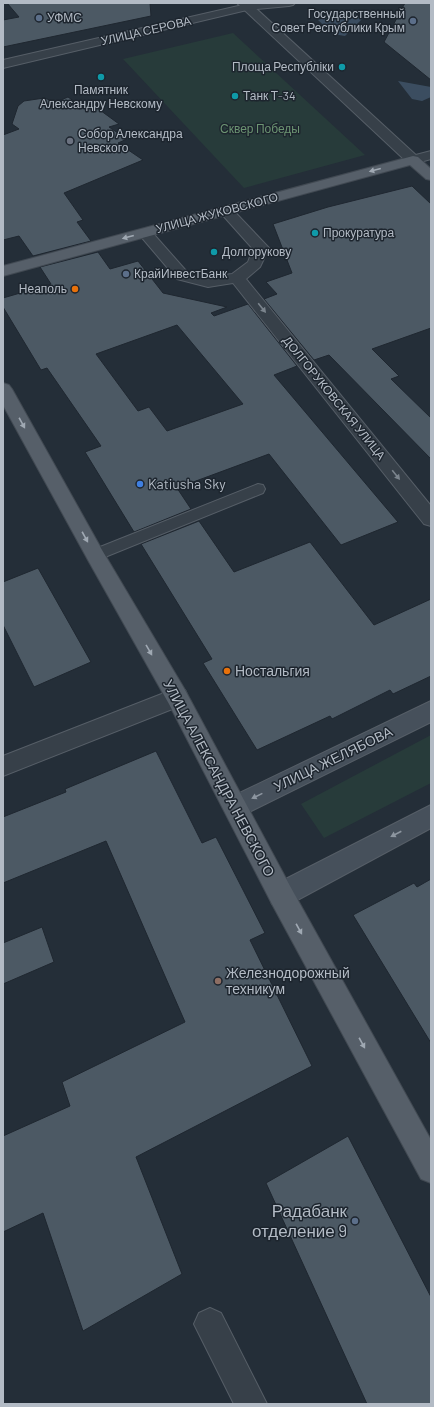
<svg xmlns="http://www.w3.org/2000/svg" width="434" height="1407" font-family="Barlow,sans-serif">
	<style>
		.green { fill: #273b3a }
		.water { fill: #3b4d60 }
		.building { fill: #4c5964; stroke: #1f2730; fill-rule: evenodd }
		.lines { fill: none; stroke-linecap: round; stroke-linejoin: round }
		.service-casing { stroke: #565e67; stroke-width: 2 }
		.pedestrian-casing { stroke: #565e67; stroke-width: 2 }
		.minor-casing { stroke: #565e67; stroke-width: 2 }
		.tertiary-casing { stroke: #565e67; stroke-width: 2 }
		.secondary-casing { stroke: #565e67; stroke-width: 2 }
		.primary-casing { stroke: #414952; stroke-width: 2 }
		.service { fill: #374049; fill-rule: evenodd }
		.pedestrian { fill: #374049; fill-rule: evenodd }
		.minor { fill: #374049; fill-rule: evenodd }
		.tertiary { fill: #374049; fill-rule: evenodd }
		.secondary { fill: #46505b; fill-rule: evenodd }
		.primary { fill: #565f69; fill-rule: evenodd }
		.oneway { fill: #a0a9b3 }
		.oneway2 { fill: #7b848d }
		.oneway3 { fill: #8d96a0 }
		.service-dot { fill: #5c6f8a; stroke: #1d252e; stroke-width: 1.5 }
		.culture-dot { fill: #0f9aa8; stroke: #1d252e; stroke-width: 1.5 }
		.worship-dot { fill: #6b7280; stroke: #1d252e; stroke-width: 1.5 }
		.food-dot { fill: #e8710a; stroke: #1d252e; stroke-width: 1.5 }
		.shop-dot { fill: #3f7fe0; stroke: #1d252e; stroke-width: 1.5 }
		.education-dot { fill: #8d6e63; stroke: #1d252e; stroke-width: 1.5 }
		.labels { text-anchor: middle; stroke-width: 3; stroke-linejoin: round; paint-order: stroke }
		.far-poi-label { font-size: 12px; fill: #b3bbc5; stroke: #1d252e; text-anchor: start }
		.far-street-label { font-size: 12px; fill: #b3bbc5; stroke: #1d252e }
		.far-park-label { font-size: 12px; fill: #6c9472; stroke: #1d252e }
		.poi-label { font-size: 14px; fill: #b3bbc5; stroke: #1d252e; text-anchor: start }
		.street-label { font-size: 14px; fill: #b3bbc5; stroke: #1d252e }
		.near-poi-label { font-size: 17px; fill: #b3bbc5; stroke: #1d252e; text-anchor: end }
	</style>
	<rect width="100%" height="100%" fill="#242e38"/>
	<path class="green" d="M233 33 365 155 244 188 123 59Z
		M431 735V783L324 838 301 804Z"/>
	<path class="water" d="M353 12 363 18 345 36 333 34 318 20Z
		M398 81 431 87V97L422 101 412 99Z"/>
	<path class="building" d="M7 3H150L151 16 3 47V20L19 17Z
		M405 3H431V80L384 42Z
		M68 97 85 109 93 105 119 124 109 127 127 139 118 143 143 160 64 193 83 220 77 222 91 241 33 256 19 236 3 240V135L19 129 12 124 18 106 24 101 44 98 56 102Z
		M412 186 431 204V328L372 349 399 376 391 379 431 418V459L329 355 314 360 264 299 277 294 266 282 292 273 273 224 328 207Z
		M98 252 110 269 138 261 163 293 227 307 211 313 214 316 248 304 297 366 274 375 398 522 341 545 269 454 177 488 191 509 134 532 85 452 101 446 47 368 41 370 3 307V298L51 284 40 267ZM177 325 243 404 167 431 149 407 138 411 96 354Z
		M199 521 234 572 310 542 374 625 431 599V676L393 694 390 690 332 719 330 716 257 750 203 663 212 659 141 544Z
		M38 568 91 662 34 687 3 625V582Z
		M156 751 202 843 216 837 265 933 250 940 312 1066 136 1157 182 1274 83 1331 43 1213 3 1232V1136L70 1106 62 1082 185 1022 106 841 3 883V817L66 792 65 789Z
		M431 879V1043L353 915 414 883 417 887Z
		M42 927 54 962 3 984V943Z
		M348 1136 431 1297V1404H367L266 1183Z"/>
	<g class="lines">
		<defs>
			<path id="service" d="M258 484 263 485 265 489 263 493 100 559 95 561 90 559 88 555 90 551Z"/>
			<path id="pedestrian" d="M237 3H250L418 157 420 160 418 163 413 164 408 163Z"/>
			<path id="minor" d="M295 3 293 5 289 6 247 10 3 68V60L247 4Z
				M431 151V159L413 164 408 163 406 160 408 157Z
				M226 207 231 208 269 248 260 267 246 279 431 506V526L424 524 233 283 208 287 177 279 138 233 140 230 145 229 150 230 188 273 208 277 232 274 248 262 253 249 219 211 221 208Z
				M210 1308 221 1313 267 1404H234L194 1324 199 1313Z"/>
			<path id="tertiary" d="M177 688 185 690 188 697 185 704 3 776V756Z"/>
			<path id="secondary" d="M431 701V722L243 815 235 818 227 815 223 807 227 799Z
				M431 805V828L290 904 281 907 272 904 269 895 272 886Z"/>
			<path id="primary" d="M413 156 418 157 431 169V180L426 179 410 165 3 276V266Z
				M3 383 9 385 12 389 102 550 185 690 290 886 431 1140V1183L421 1179 272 904 169 704 88 560 3 405Z"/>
		</defs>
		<use href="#service" class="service-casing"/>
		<use href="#pedestrian" class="pedestrian-casing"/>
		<use href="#minor" class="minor-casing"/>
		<use href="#tertiary" class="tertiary-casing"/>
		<use href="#secondary" class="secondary-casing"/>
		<use href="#primary" class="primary-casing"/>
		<use href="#service" class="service"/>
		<use href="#pedestrian" class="pedestrian"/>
		<use href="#minor" class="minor"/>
		<use href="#tertiary" class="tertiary"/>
		<use href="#secondary" class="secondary"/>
		<use href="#primary" class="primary"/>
	</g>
	<defs><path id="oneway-solid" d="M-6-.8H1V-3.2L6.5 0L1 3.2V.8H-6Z"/></defs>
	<g class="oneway">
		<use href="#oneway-solid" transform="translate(375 170) rotate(165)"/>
		<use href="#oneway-solid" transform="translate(128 237) rotate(165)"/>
		<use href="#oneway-solid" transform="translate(22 423) rotate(61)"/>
		<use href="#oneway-solid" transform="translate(85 537) rotate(61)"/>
		<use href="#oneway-solid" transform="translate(149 650) rotate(60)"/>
		<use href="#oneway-solid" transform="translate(299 929) rotate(61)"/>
		<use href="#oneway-solid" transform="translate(362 1043) rotate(61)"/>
	</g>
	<g class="oneway2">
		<use href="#oneway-solid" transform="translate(262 308) rotate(51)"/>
		<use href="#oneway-solid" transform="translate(396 475) rotate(51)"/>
	</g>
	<g class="oneway3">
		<use href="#oneway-solid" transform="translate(257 796) rotate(154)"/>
		<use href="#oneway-solid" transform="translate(396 834) rotate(153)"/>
	</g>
	<g class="service-dot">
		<circle cx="39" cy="18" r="4"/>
		<circle cx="413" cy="21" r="4"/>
		<circle cx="126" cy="274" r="4"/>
		<circle cx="355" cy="1221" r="4"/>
	</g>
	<g class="culture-dot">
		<circle cx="342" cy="67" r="4"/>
		<circle cx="101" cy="77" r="4"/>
		<circle cx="235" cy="96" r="4"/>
		<circle cx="315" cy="233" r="4"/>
		<circle cx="214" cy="252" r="4"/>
	</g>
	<circle class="worship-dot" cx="70" cy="141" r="4"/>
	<g class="food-dot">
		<circle cx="75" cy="289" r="4"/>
		<circle cx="227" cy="671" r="4"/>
	</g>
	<circle class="shop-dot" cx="140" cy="484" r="4"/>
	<circle class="education-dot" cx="218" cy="981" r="4"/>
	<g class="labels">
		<g class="far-poi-label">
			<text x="405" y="18" text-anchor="end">Государственный<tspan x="405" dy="14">Совет Республики Крым</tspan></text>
			<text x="47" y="22">УФМС</text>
			<text x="334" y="71" text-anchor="end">Площа Республіки</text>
			<text x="101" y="94" text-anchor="middle">Памятник<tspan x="101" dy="14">Александру Невскому</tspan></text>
			<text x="243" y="100">Танк Т-34</text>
			<text x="78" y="138">Собор Александра<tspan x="78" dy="14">Невского</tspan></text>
			<text x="323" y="237">Прокуратура</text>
			<text x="222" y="256">Долгорукову</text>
			<text x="134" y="278">КрайИнвестБанк</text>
			<text x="67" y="293" text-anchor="end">Неаполь</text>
		</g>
		<g class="far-street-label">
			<text transform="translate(146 31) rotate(-13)" y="4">УЛИЦА СЕРОВА</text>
			<text transform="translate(217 213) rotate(-15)" y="4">УЛИЦА ЖУКОВСКОГО</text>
			<text transform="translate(334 398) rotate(51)" y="4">ДОЛГОРУКОВСКАЯ УЛИЦА</text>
		</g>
		<g class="far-park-label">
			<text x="260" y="133">Сквер Победы</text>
		</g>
		<g class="poi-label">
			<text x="148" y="489">Katiusha Sky</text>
			<text x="235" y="676">Ностальгия</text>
			<text x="226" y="978">Железнодорожный<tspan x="226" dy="16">техникум</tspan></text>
		</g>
		<g class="street-label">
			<text transform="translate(333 759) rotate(-26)" y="5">УЛИЦА ЖЕЛЯБОВА</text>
			<text transform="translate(219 778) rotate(62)" y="5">УЛИЦА АЛЕКСАНДРА НЕВСКОГО</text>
		</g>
		<g class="near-poi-label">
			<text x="347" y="1217">Радабанк<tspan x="347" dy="20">отделение 9</tspan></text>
		</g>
	</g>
	<rect width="434" height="1407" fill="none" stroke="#b3bbc5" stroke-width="8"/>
</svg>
